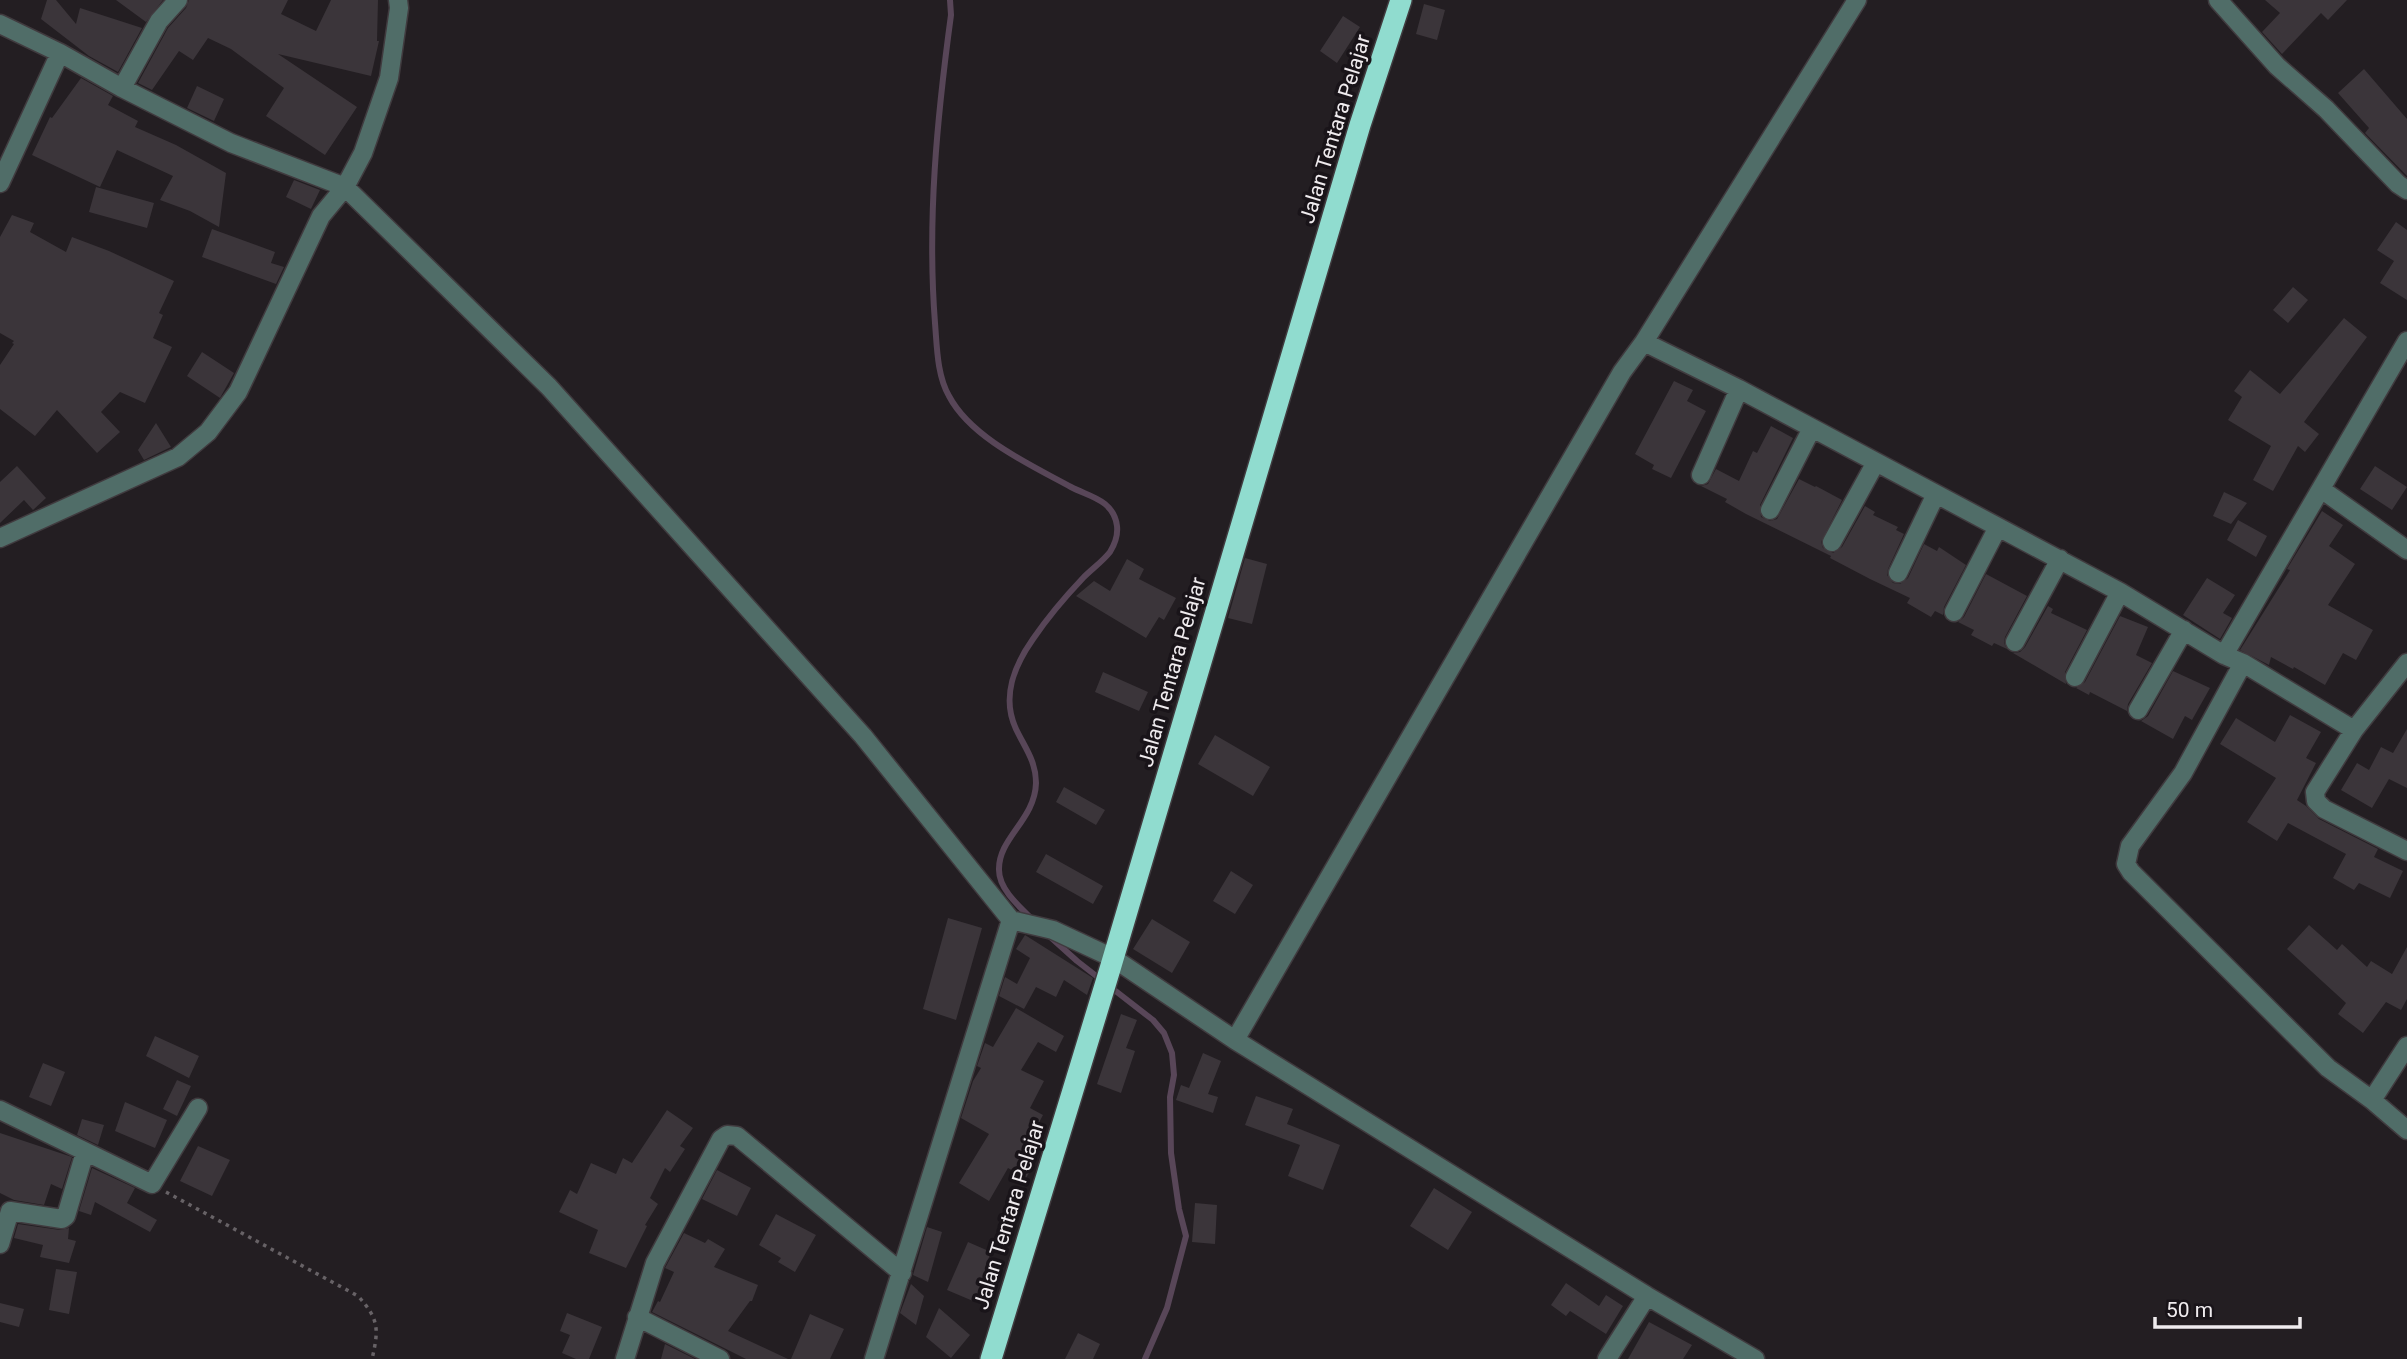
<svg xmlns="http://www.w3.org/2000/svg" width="2407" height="1359" font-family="Roboto,sans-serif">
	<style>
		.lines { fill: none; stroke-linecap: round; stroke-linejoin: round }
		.stream { stroke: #584658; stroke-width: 6 }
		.building { fill: #3b353a }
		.street-casing { stroke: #403b3f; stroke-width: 21 }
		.highway-casing { stroke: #403b3f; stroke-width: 24 }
		.path { stroke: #676266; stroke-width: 3.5; stroke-dasharray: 3.5 5; stroke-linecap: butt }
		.street { stroke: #506d68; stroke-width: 18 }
		.highway { stroke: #90dccf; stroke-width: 21 }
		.labels { text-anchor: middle; stroke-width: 7; stroke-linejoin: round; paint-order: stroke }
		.street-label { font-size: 21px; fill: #efebee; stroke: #191419 }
	</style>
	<rect width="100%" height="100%" fill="#231e22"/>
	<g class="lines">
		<path class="stream" d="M950 0 951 15C937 118 927 220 935 323 937 347 937 375 949 396 971 438 1031 465 1071 487 1082 493 1095 496 1105 504 1111 509 1116 517 1117 526 1118 535 1115 544 1110 552 1103 561 1092 569 1083 578 1065 597 1048 617 1033 639 1014 666 1001 697 1016 729 1025 748 1036 761 1036 783 1035 820 998 838 999 870 999 890 1021 908 1034 921
			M1047 934 1077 961 1153 1020 1164 1033 1172 1053 1174 1075 1170 1097 1171 1153 1179 1209 1186 1236 1167 1308 1145 1359"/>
	</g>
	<path class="building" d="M47 0H56L76 24 80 8 142 28 118 72 89 56 41 19Z
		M116 0H163L146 22Z
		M189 0H288L281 14 316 31 331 0H378L377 41H379L371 76 278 54 357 107 325 155 266 116 284 88 231 49 208 38 193 60 179 51 152 90 138 83 168 28 186 8Z
		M2265 0H2347L2328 20 2321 13 2282 54 2262 32 2280 13Z
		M1424 4 1445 10 1437 40 1416 34Z
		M1343 16 1360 27 1337 63 1320 51Z
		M2364 69 2407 119V176L2365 133 2369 128 2338 93Z
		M81 78 113 96 108 105 138 121 135 127 176 145 226 173 219 227 190 211 160 200 173 176 117 150 100 187 32 155 50 117 52 118Z
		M197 86 224 99 214 121 187 108Z
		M294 180 320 190 311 209 286 197Z
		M96 187 154 203 147 228 89 212Z
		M12 215 34 223 30 232 66 252 72 237 109 251 174 281 159 313 163 315 153 338 172 347 145 403 120 392 101 412 120 432 97 453 57 410 35 436 0 409V365L14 344 12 343 14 341 0 333V237Z
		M2396 222 2407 230V300L2380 283 2394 261 2377 250Z
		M212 229 275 252 271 263 284 267 276 284 202 257Z
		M2293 287 2308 300 2288 323 2273 310Z
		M2344 318 2367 337 2304 422 2319 434 2305 452 2298 446 2273 491 2253 480 2271 446 2228 420 2242 397 2234 391 2250 370 2280 394Z
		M202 352 234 373 220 398 187 376Z
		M1674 381 1693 390 1687 401 1706 411 1671 478 1652 469 1654 465 1635 454Z
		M156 423 171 447 144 460 138 450Z
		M1771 426 1793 438 1760 505 1761 517 1770 521 1777 519 1799 479 1815 487 1816 486 1842 500 1821 542 1823 548 1833 553 1842 547 1865 506 1875 512 1873 515 1898 527 1896 530 1904 534 1888 569 1887 575 1893 583 1900 584 1908 578 1924 544 1937 551 1939 547 1966 565 1944 607 1943 615 1935 611 1931 617 1907 603 1910 598 1870 579 1830 558 1831 556 1746 514 1725 502 1727 499 1701 486 1708 484 1716 469 1739 481 1753 451 1757 453Z
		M17 466 46 498 33 510 24 500 0 523V482Z
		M2375 466 2407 487 2392 510 2360 489Z
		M2224 492 2247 503 2231 524 2213 516Z
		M2322 511 2343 525 2329 546 2355 564 2328 605 2373 630 2356 660 2343 653 2325 685 2294 667 2293 669 2271 657 2269 665 2240 650 2290 570 2287 569Z
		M2238 520 2267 536 2256 557 2227 540Z
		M1245 558 1267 564 1252 624 1228 618Z
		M1127 559 1144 569 1139 579 1176 598 1164 620 1159 617 1146 638 1076 596 1094 581 1110 591Z
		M1986 574 2027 596 2005 637 2004 643 2007 649 1994 643 1992 646 1971 635 1974 630 1958 622 1964 617Z
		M2207 578 2235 595 2223 613 2232 618 2220 639 2183 615Z
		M2048 606 2053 609 2051 613 2087 630 2065 672 2066 684 2013 653 2020 652 2025 647Z
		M2120 616 2148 627 2136 655 2152 663 2128 704 2127 711 2090 692 2089 695 2076 688 2085 682Z
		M2173 671 2210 688 2192 720 2185 716 2173 739 2141 721 2148 716Z
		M1103 672 1148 692 1139 711 1095 692Z
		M2290 715 2321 732 2306 758 2316 763 2297 800 2306 806 2319 819 2378 849 2374 857 2403 871 2390 898 2359 883 2354 890 2333 878 2346 854 2288 823 2277 841 2247 822 2276 778 2220 744 2236 718 2275 742Z
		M2407 729V788L2389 779 2372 808 2341 790 2357 763 2369 770 2381 747 2393 753Z
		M1215 735 1270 767 1253 796 1198 764Z
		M1064 787 1105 810 1096 825 1056 802Z
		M1046 854 1103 886 1093 904 1036 872Z
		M1231 871 1253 885 1235 914 1213 901Z
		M948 918 982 928 956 1020 923 1009Z
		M1152 919 1190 942 1172 973 1133 949Z
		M2309 925 2337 950 2342 944 2367 967 2371 961 2392 974 2407 947V999L2401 1010 2386 1002 2363 1033 2338 1014 2346 1003 2287 949Z
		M1025 935 1093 978 1087 995 1064 980 1056 997 1036 987 1024 1009 999 996 1005 977 1017 984 1030 958 1016 949Z
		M1016 1008 1064 1036 1056 1052 1038 1042 1021 1070 1044 1081 1030 1108 1043 1115 1023 1153 1036 1161 1026 1178 1008 1168 989 1201 959 1183 989 1134 961 1118 973 1081 981 1068 977 1066 985 1043 993 1047Z
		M1121 1014 1137 1020 1126 1048 1135 1051 1121 1093 1097 1084Z
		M155 1036 199 1056 189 1078 146 1056Z
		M1203 1053 1221 1061 1208 1094 1218 1097 1213 1113 1176 1100 1181 1085 1189 1088Z
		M43 1063 65 1072 51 1106 29 1097Z
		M177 1080 191 1086 177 1116 163 1109Z
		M1256 1096 1293 1109 1287 1124 1340 1145 1323 1190 1288 1176 1300 1145 1245 1125Z
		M125 1102 167 1120 155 1148 115 1131Z
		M667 1110 693 1128 680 1146 685 1149 670 1172 665 1168 650 1198 658 1204 645 1225 647 1226 626 1268 589 1253 598 1230 559 1212 570 1190 577 1194 591 1163 616 1174 623 1158 632 1163Z
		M82 1119 104 1125 98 1145 77 1135Z
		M0 1133 72 1157 62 1189 51 1184 44 1205 14 1200 0 1193Z
		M198 1146 230 1160 212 1196 180 1181Z
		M92 1168 135 1188 127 1203 157 1220 150 1232 95 1202 91 1215 79 1211Z
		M717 1170 751 1188 737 1216 702 1199Z
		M1434 1188 1472 1212 1448 1250 1410 1226Z
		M1195 1203 1217 1205 1215 1244 1192 1242Z
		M776 1214 816 1235 795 1272 778 1262 781 1258 759 1245Z
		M18 1224 60 1230 69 1228 68 1239 76 1241 69 1263 40 1257 43 1245 14 1238Z
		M927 1227 942 1232 928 1282 913 1275Z
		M684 1233 705 1243 708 1239 725 1249 714 1267 758 1285 752 1301H750L728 1331 788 1359H746L652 1312 658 1301 660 1302 674 1272 665 1268Z
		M968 1242 991 1252 988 1260 999 1263 990 1297 976 1293 973 1301 947 1290Z
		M56 1269 77 1272 69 1314 49 1310Z
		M1566 1283 1599 1306 1606 1295 1623 1306 1606 1334 1570 1311 1566 1316 1551 1305Z
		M911 1284 924 1296 916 1325 900 1313Z
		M0 1303 24 1309 19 1327 0 1322Z
		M939 1308 970 1335 951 1358 926 1337Z
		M567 1313 602 1327 589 1359H576L562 1353 570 1335 560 1331Z
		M810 1314 844 1329 830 1359H791Z
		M1649 1322 1692 1345 1683 1359H1628Z
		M1078 1333 1100 1344 1093 1359H1065Z
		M665 1344 695 1359H661Z"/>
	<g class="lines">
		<defs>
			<path id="street" d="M2218 0 2277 66 2326 109 2398 184 2407 190
				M0 24 60 53 122 88 231 143 345 187 549 387 863 736 1011 920 1053 930 1113 958 1235 1040 1647 1296 1755 1359
				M122 88 159 21 178 0
				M0 183 60 53
				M1644 342 1857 0
				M1701 475 1739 389
				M2321 489 2407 550
				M1770 510 1812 428
				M0 538 178 457 208 432 238 392 321 216 345 187 363 153 389 78 399 8 398 0
				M1832 542 1876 462
				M1898 573 1936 494
				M1954 612 1998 527
				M2015 642 2060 559
				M2224 655 2407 341
				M2243 663 2183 773 2130 846 2126 864 2131 872 2328 1068 2372 1100 2407 1130
				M2407 663 2354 730 2315 792 2316 801 2324 809 2407 851
				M2075 677 2120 592
				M2138 710 2184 630
				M1235 1040 1622 372 1644 342 1739 389 2120 592 2224 655 2243 663 2354 730
				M2372 1100 2407 1046
				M0 1110 152 1184 198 1108
				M0 1244 10 1211 62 1219 66 1216 85 1152
				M637 1317 720 1359
				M625 1359 655 1263 721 1139 727 1135 737 1136 902 1273
				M874 1359 1011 920
				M1607 1359 1647 1296"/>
			<path id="highway" d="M991 1359 1110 969 1360 125 1401 0"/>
		</defs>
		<use href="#street" class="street-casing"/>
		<use href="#highway" class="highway-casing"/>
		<path class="path" d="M166 1192 358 1296C379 1319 379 1329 372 1359"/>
		<use href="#street" class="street"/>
		<use href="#highway" class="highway"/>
	</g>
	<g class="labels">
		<g class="street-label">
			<text transform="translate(1335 129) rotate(-73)" y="7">Jalan Tentara Pelajar</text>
			<text transform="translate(1172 672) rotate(-74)" y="7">Jalan Tentara Pelajar</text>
			<text transform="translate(1009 1215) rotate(-73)" y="7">Jalan Tentara Pelajar</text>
		</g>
	</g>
	<path d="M2155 1317v10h145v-10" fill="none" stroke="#efebee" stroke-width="3.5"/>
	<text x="2166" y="1317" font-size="21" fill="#efebee" stroke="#191419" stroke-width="5" paint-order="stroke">50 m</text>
</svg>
